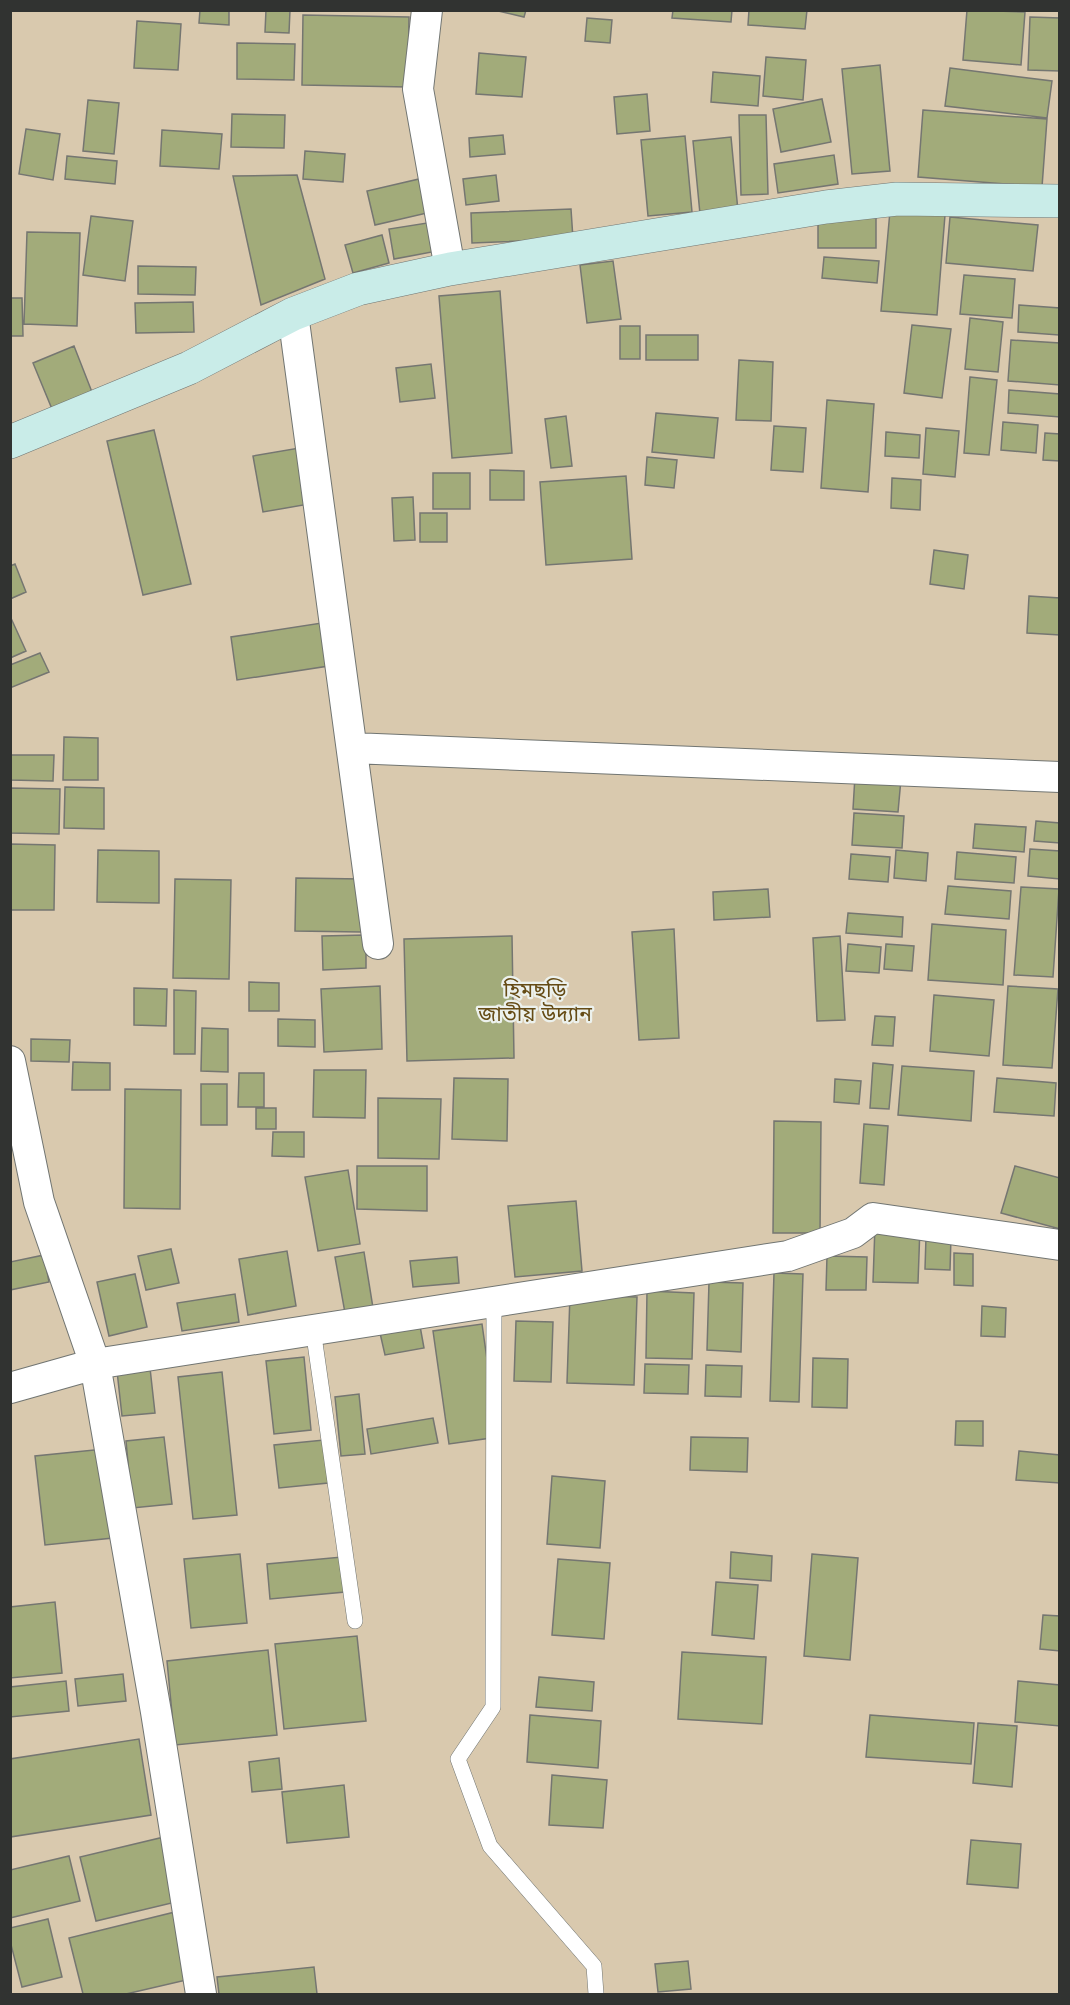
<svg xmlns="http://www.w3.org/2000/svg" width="1070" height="2005" font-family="Arial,'Noto Sans Bengali',sans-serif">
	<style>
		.green { fill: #d9c9ae }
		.building { fill: #a2ab7a; stroke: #757671; stroke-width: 1.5 }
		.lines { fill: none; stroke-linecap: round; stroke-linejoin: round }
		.lane-casing { stroke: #717572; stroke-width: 16 }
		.street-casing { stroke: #717572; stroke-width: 32 }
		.secondary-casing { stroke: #717572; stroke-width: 34 }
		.lane { stroke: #fff; stroke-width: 15 }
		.street { stroke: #fff; stroke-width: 30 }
		.secondary { stroke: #c9ece8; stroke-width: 33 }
		.labels { text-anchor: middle; stroke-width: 4.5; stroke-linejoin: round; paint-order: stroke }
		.park-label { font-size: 21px; fill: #654b15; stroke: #ecf1ed }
	</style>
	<rect width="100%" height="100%" fill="#dfe4e0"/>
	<path class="green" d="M11 11H1059V1994H11Z"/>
	<path class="building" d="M200 10H229V25L199 23Z
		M266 10H290L289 33 265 32Z
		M494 10H526L524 17Z
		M673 10H732L731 22 672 18Z
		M749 10H807L805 29 748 25Z
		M967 10 1025 12 1021 65 963 60Z
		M303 15 409 17 408 87 302 85Z
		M1030 17 1060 18V71L1028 70Z
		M587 18 612 20 610 43 585 41Z
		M137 21 181 24 178 70 134 68Z
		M237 43 295 44 294 80 237 79Z
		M479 53 526 57 522 97 476 94Z
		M766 57 806 60 803 100 763 96Z
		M880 65 890 171 852 174 842 69Z
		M950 68 1052 81 1047 118 945 106Z
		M713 72 760 76 758 106 711 102Z
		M647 94 650 131 617 134 614 97Z
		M822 99 831 142 781 152 773 109Z
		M88 100 119 103 114 154 83 151Z
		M923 110 1047 119 1042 187 918 177Z
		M232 114 285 115 284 148 231 147Z
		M739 115H766L768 194 741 195Z
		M26 129 60 134 53 180 19 174Z
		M162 130 222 134 219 169 160 166Z
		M503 135 505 154 470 157 469 138Z
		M685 136 692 212 648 216 641 140Z
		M731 137 738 211 700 214 693 141Z
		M305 151 345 154 343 182 303 179Z
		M834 155 838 184 778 193 774 164Z
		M67 156 117 161 115 184 65 179Z
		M297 175 325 279 261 305 233 176Z
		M496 175 499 201 466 205 463 179Z
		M419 179 427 213 375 225 367 191Z
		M571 209 573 239 472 243 471 213Z
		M890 211 945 215 937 315 881 311Z
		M91 216 133 221 125 281 83 275Z
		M950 217 1038 225 1033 271 946 263Z
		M876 218V248H818V219Z
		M427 223 432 252 394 259 389 229Z
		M27 232 80 233 77 326 24 324Z
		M382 235 389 263 353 273 345 245Z
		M824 257 879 261 877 283 822 278Z
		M613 261 621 319 587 323 580 265Z
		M138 266 196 267 195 295 138 294Z
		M964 275 1015 279 1012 318 960 314Z
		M500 291 512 453 452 458 439 296Z
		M10 298H22L23 336H10Z
		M193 302 194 332 136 333 135 303Z
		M1019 305 1060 308 1059 335 1018 332Z
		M970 318 1003 322 998 372 965 369Z
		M912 325 951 329 942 398 904 393Z
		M620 326H640V359H620Z
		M646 335H698V360H646Z
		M1011 340 1060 343V385L1008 381Z
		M74 346 92 392 52 409 33 363Z
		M739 360 773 362 771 421 736 420Z
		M431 364 435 398 400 402 396 368Z
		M970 377 997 380 989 455 964 453Z
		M1009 390 1060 394V417L1008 413Z
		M827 400 874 404 868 492 821 488Z
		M656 413 718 418 714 458 652 452Z
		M566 416 572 466 551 468 545 419Z
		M1003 422 1038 425 1036 453 1001 450Z
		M774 426 806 428 803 472 771 470Z
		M926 428 959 431 955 477 923 474Z
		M154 430 191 584 143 595 107 441Z
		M886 432 920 435 919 458 885 456Z
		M1045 433 1060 434V461L1043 460Z
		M305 447 315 503 263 512 253 456Z
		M647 457 677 460 674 488 645 485Z
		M490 470 524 471V500H490Z
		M433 473H470V509H433Z
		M626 476 632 559 546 565 540 482Z
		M892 478 921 480 920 510 891 508Z
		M413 497 415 540 394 541 392 498Z
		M420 513H447V542H420Z
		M934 550 968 555 964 589 930 584Z
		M15 564 26 592 10 599V566Z
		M1029 596 1060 598V635L1027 633Z
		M10 616 26 651 10 658Z
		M328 622 335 665 237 680 231 637Z
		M40 653 49 672 10 688V665Z
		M64 737 98 738V780H63Z
		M10 755H54L53 781 10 780Z
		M855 776 901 779 898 812 853 809Z
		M65 787 104 788V829L64 828Z
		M10 788 60 789 59 834 10 833Z
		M854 813 904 816 902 848 852 845Z
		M1036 821 1060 823V843L1034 841Z
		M975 824 1026 827 1024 852 973 848Z
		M10 844 55 845 54 910H10Z
		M1030 849 1060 851V879L1028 876Z
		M98 850 159 851V903L97 902Z
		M896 850 928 853 926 881 894 878Z
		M957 852 1016 857 1014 883 955 879Z
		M851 854 890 857 888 882 849 879Z
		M296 878 362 879 361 932 295 931Z
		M175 879 231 880 229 979 173 978Z
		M948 886 1011 891 1009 919 945 914Z
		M1021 887 1059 889 1053 977 1014 975Z
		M768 889 770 917 714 920 713 892Z
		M848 913 903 917 902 937 846 933Z
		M932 924 1006 930 1003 985 928 980Z
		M674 929 679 1038 639 1040 632 932Z
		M366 935V968L323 970 322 936Z
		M512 936 514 1058 407 1061 404 939Z
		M840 936 845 1020 817 1021 813 938Z
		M848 944 881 947 879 973 846 971Z
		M886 944 914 946 912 971 884 969Z
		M249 982 279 983V1011H249Z
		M380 986 382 1049 324 1052 321 989Z
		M1008 986 1058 989 1052 1068 1003 1065Z
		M134 988 167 989 166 1026 134 1025Z
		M174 990 196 991 195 1054H174Z
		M934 995 994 1000 989 1056 930 1051Z
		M875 1016 895 1017 893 1046 872 1045Z
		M278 1019 315 1020V1047L278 1046Z
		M202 1028 228 1029V1072L201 1071Z
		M31 1039 70 1040 69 1062 31 1061Z
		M73 1062 110 1063V1090H72Z
		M873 1063 893 1065 889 1109 870 1108Z
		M902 1066 974 1071 971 1121 898 1115Z
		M314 1070H366L365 1118 313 1117Z
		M239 1073H264V1107H238Z
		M454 1078 508 1079 507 1141 452 1139Z
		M997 1078 1056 1083 1054 1116 994 1112Z
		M835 1079 861 1081 859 1104 834 1102Z
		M201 1084H227V1125H201Z
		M125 1089 181 1090 180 1209 124 1208Z
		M378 1098 441 1099 439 1159 378 1158Z
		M256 1108H276V1129H256Z
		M774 1121 821 1122 820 1233H773Z
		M864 1124 888 1126 884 1185 860 1183Z
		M273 1132H304V1157L272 1156Z
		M357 1166H427V1211L357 1209Z
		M1015 1166 1060 1178V1229L1001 1213Z
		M348 1170 360 1244 318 1251 305 1177Z
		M576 1201 582 1271 515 1277 508 1206Z
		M875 1226 920 1227 918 1283 873 1282Z
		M926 1237H951L950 1270 925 1269Z
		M171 1249 179 1283 146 1290 138 1256Z
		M287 1251 296 1306 248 1315 239 1259Z
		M364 1252 373 1308 345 1313 335 1257Z
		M954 1253 973 1254V1286L954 1285Z
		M44 1255 49 1282 10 1290V1262Z
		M827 1256 867 1257 866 1290H826Z
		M457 1257 459 1283 413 1287 410 1261Z
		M774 1273 803 1274 799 1402 770 1401Z
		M135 1274 147 1327 109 1336 97 1282Z
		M709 1282 743 1283 741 1352 707 1350Z
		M647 1291 694 1293 692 1359 646 1358Z
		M235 1294 239 1322 182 1331 177 1303Z
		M570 1295 637 1297 634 1385 567 1383Z
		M982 1306 1006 1308 1005 1337 981 1336Z
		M516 1321 553 1322 551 1382 514 1381Z
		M482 1324 498 1437 449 1444 433 1331Z
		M420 1326 424 1348 385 1355 380 1333Z
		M304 1357 311 1430 274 1434 266 1361Z
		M813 1358 848 1359 847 1408 812 1407Z
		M645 1364 689 1365 688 1394 644 1393Z
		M706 1365 742 1366 741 1397 705 1396Z
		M150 1368 155 1413 122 1416 117 1371Z
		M222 1372 237 1515 193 1519 178 1377Z
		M359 1394 365 1454 341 1456 335 1397Z
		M433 1418 438 1443 371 1454 367 1429Z
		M956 1421H983V1446L955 1445Z
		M164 1437 172 1504 132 1508 126 1441Z
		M691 1437 748 1438 747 1472 690 1470Z
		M324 1440 328 1483 279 1488 274 1445Z
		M104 1449 113 1538 45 1545 35 1456Z
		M1019 1451 1060 1455V1483L1016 1480Z
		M552 1476 605 1481 600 1548 547 1544Z
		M731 1552 772 1556 771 1581 730 1578Z
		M240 1554 247 1623 191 1628 184 1559Z
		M812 1554 858 1558 850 1660 804 1656Z
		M342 1557 345 1592 270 1599 267 1564Z
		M558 1559 610 1563 604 1639 552 1635Z
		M716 1582 758 1585 754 1639 712 1635Z
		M55 1602 62 1673 10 1678V1607Z
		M1043 1615 1060 1616V1651L1040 1649Z
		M357 1636 366 1721 284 1729 275 1644Z
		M268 1650 277 1735 175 1745 167 1661Z
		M682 1652 766 1657 762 1724 678 1719Z
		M123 1674 126 1701 78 1706 75 1679Z
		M539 1677 594 1682 592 1711 536 1707Z
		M66 1681 69 1711 10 1717V1687Z
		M1018 1681 1060 1685V1726L1015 1722Z
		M530 1715 601 1721 598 1768 527 1762Z
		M870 1715 974 1723 971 1764 866 1757Z
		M978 1723 1017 1726 1012 1787 973 1783Z
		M139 1739 151 1815 10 1837V1759Z
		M279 1758 282 1789 252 1792 249 1762Z
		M552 1775 607 1780 603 1828 549 1825Z
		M344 1785 349 1837 287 1843 282 1792Z
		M164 1837 180 1901 96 1921 80 1857Z
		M971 1840 1021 1844 1018 1888 967 1884Z
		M69 1856 80 1901 10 1918V1870Z
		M179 1911 195 1978 126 1994H83L69 1938Z
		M48 1919 62 1977 22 1987 10 1941V1928Z
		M688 1961 691 1989 658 1992 655 1964Z
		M314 1967 317 1994H219L217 1977Z"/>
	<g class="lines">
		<defs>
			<path id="lane" d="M494 1301 493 1707 458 1759 490 1846 594 1966 596 1994
				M313 1329 355 1621"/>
			<path id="street" d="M427 10 418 89 450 269
				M293 314 378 944
				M352 748 1060 777
				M10 1061 39 1202 95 1364 156 1712 201 1994
				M10 1388 95 1364 788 1256 853 1233 873 1218 1060 1245"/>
			<path id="secondary" d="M10 442 189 368 293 314 358 289 450 269 826 207 897 199 1060 201"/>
		</defs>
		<use href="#lane" class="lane-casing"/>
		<use href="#street" class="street-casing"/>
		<use href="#secondary" class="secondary-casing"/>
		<use href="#lane" class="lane"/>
		<use href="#street" class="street"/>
		<use href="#secondary" class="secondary"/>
	</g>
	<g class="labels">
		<g class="park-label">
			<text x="535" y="997">হিমছড়ি<tspan x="535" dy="24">জাতীয় উদ্যান</tspan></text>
		</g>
	</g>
	<rect width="1070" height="2005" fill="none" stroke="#313331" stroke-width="24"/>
</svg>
